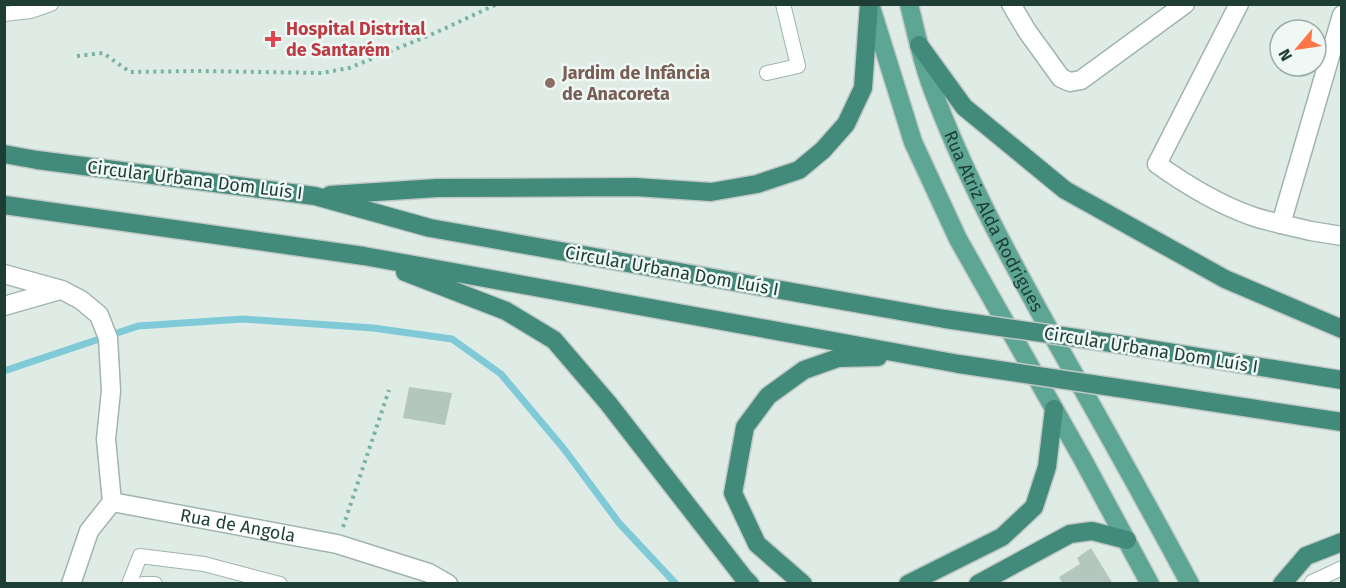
<svg xmlns="http://www.w3.org/2000/svg" width="1346" height="588" font-family="'Fira Sans',sans-serif">
	<style>
		.lines { fill: none; stroke-linecap: round; stroke-linejoin: round }
		.stream { stroke: #80cad8; stroke-width: 7 }
		.building { fill: #b4c7bf }
		.service-casing { stroke: #a1b4ad; stroke-width: 16 }
		.minor-casing { stroke: #a1b4ad; stroke-width: 21 }
		.primary-casing { stroke: #c0c9c6; stroke-width: 21 }
		.trunk-casing { stroke: #c0c9c6; stroke-width: 21 }
		.path { stroke: #7bb3a2; stroke-width: 4; stroke-dasharray: 3 4.5; stroke-linecap: butt }
		.service { stroke: #fff; stroke-width: 14 }
		.minor { stroke: #fff; stroke-width: 18 }
		.primary { stroke: #5ea694; stroke-width: 18 }
		.trunk { stroke: #428a7a; stroke-width: 18 }
		.trunk-bridge-casing { stroke: #c0c9c6; stroke-width: 21; stroke-linecap: butt }
		.trunk-bridge { stroke: #428a7a; stroke-width: 18 }
		.health-dot { fill: #e0444e; stroke: #eff8f4; stroke-width: 2 }
		.education-dot { fill: #8d6e63; stroke: #eff8f4; stroke-width: 2 }
		.labels { text-anchor: middle; stroke-width: 5; stroke-linejoin: round; paint-order: stroke }
		.health-label { font-size: 18px; font-weight: bold; fill: #be3a42; stroke: #eff8f4; text-anchor: start }
		.education-label { font-size: 18px; font-weight: bold; fill: #785e54; stroke: #eff8f4; text-anchor: start }
		.street-label { font-size: 18px; fill: #1e3d35; stroke: #eff8f4 }
	</style>
	<rect width="100%" height="100%" fill="#dfece6"/>
	<g class="lines">
		<path class="stream" d="M4 371 138 326 243 319 373 328 452 339 501 374 564 449 619 523 676 584"/>
	</g>
	<path class="building" d="M409 387 452 393 445 425 403 418Z
		M1091 548 1113 584H1063L1059 577 1080 564 1077 558Z"/>
	<g class="lines">
		<defs>
			<path id="service" d="M4 14 31 11 51 4
				M767 73 798 66 783 4
				M129 584 140 556 204 564 280 584
				M143 584H155
				M1311 584 1312 582 1342 568"/>
			<g id="minor">
				<path d="M1011 4 1027 31 1061 78 1070 82 1081 80 1185 4"/>
				<path d="M1239 4 1157 164C1185 184 1216 203 1249 215 1259 219 1270 221 1281 224"/>
				<path d="M1342 15 1281 224 1311 231 1342 236"/>
				<path d="M4 274 62 290 81 300 99 315 108 338 111 391 106 439 112 502"/>
				<path d="M4 306 60 290"/>
				<path id="s1" d="M112 502 337 544 429 573 448 584"/>
				<path d="M71 584 89 531 112 502"/>
			</g>
			<g id="primary">
				<path d="M870 4 913 142 958 239 1082 458 1150 584"/>
				<path id="s2" d="M909 4C917 37 924 70 937 101 970 187 1015 268 1060 349 1104 427 1148 505 1190 584"/>
			</g>
			<path id="trunk" d="M919 45 964 107 1065 190 1225 279 1342 329
				M4 154 37 160 315 196 430 228 945 319
				M330 195 437 188 635 187 711 192 757 184 799 170 823 150 846 124 863 88 869 4
				M4 205 364 256 959 364
				M405 272 506 311 554 340 608 403 744 578 750 584
				M1118 344 1342 380
				M1145 392 1342 422
				M803 584 757 544 733 493 745 427 768 396 804 370 838 358 878 357
				M908 584 1002 537 1034 507 1047 467 1054 409
				M978 584 1070 534 1092 531 1127 540
				M1282 584 1306 556 1342 542"/>
		</defs>
		<use href="#service" class="service-casing"/>
		<use href="#minor" class="minor-casing"/>
		<use href="#primary" class="primary-casing"/>
		<use href="#trunk" class="trunk-casing"/>
		<path class="path" d="M77 56 103 53 130 72 199 71 322 73 349 68 435 33 497 4
			M343 527 389 390"/>
		<use href="#service" class="service"/>
		<use href="#minor" class="minor"/>
		<use href="#primary" class="primary"/>
		<use href="#trunk" class="trunk"/>
		<defs>
			<path id="trunk-bridge" d="M945 319 1118 344
				M959 364 1145 392"/>
		</defs>
		<use href="#trunk-bridge" class="trunk-bridge-casing"/>
		<use href="#trunk-bridge" class="trunk-bridge"/>
	</g>
	<path class="health-dot" d="M270 30h6v6h6v6h-6v6h-6v-6h-6v-6h6z"/>
	<circle class="education-dot" cx="550" cy="83" r="6"/>
	<g class="labels">
		<g class="health-label">
			<text x="286" y="35">Hospital Distrital<tspan x="286" dy="21">de Santarém</tspan></text>
		</g>
		<g class="education-label">
			<text x="562" y="79">Jardim de Infância<tspan x="562" dy="21">de Anacoreta</tspan></text>
		</g>
		<g class="street-label">
			<text transform="translate(195 180) rotate(7)" y="6">Circular Urbana Dom Luís I</text>
			<text dy="6" stroke="none"><textPath href="#s2" startOffset="234">Rua Atriz Alda Rodrigues</textPath></text>
			<text transform="translate(672 271) rotate(10)" y="6">Circular Urbana Dom Luís I</text>
			<text transform="translate(1151 350) rotate(9)" y="6">Circular Urbana Dom Luís I</text>
			<text dy="6" stroke="none"><textPath href="#s1" startOffset="128">Rua de Angola</textPath></text>
		</g>
	</g>
	<rect width="1346" height="588" fill="none" stroke="#1e3d35" stroke-width="12"/>
	<g transform="translate(1298 48) rotate(241)"><circle r="28" fill="#eff8f4" stroke="#9bada8" stroke-width="1.5"/>
	<path d="M0-4.5L10 22L0 15L-10 22Z" fill="#ff7749"/>
	<text y="-9" font-size="16" font-weight="bold" text-anchor="middle" fill="#1e3d35">N</text>
	</g>
</svg>
